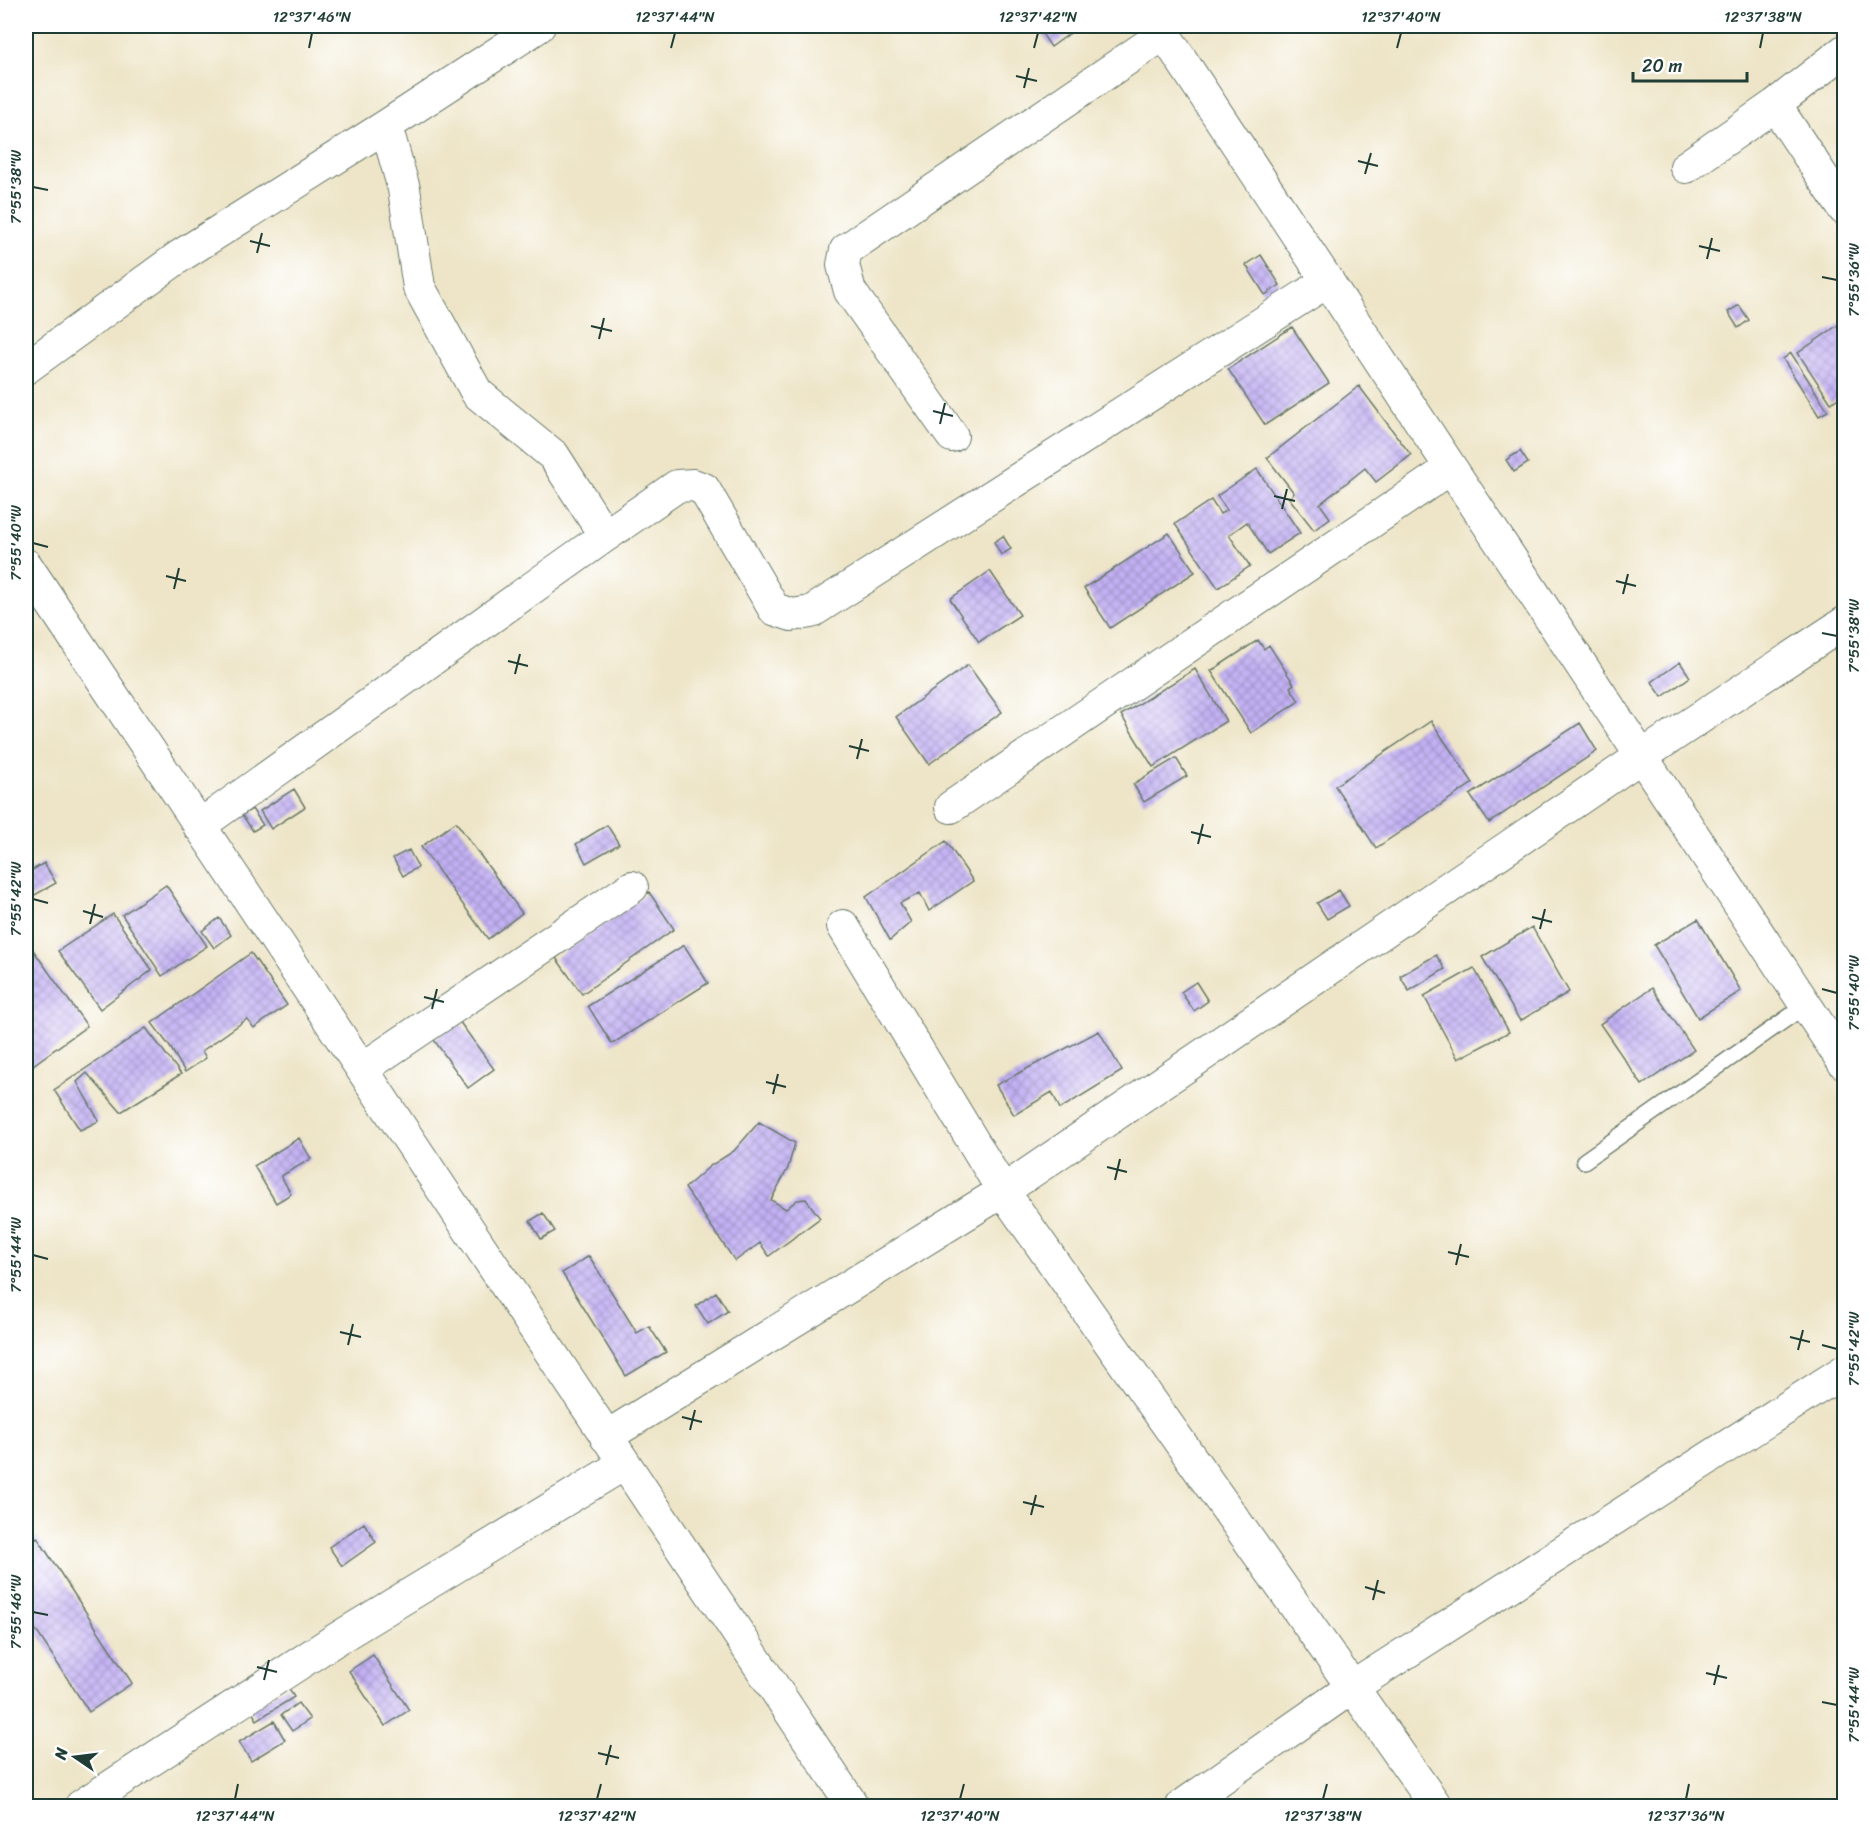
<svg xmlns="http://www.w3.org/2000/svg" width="1870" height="1832" font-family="Sriracha,sans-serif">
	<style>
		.building { fill: url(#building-cross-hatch) }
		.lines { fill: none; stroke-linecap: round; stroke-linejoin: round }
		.service-casing { stroke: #677868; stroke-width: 18 }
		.minor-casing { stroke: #677868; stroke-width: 34 }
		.service { stroke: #fff; stroke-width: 15 }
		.minor { stroke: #fff; stroke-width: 32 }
		.ticks { fill: none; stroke: #1f3d34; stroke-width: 2 }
		.neatline { fill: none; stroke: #1f3d34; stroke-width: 2 }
		.ticks-label { font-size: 15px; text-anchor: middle; fill: #1f3d34 }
	</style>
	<defs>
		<pattern id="building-cross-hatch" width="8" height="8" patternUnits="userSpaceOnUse" patternTransform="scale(1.5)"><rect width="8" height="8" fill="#c3b1f4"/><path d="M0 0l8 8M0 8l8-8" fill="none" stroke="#9e91c6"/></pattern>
	</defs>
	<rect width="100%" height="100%" fill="#fff"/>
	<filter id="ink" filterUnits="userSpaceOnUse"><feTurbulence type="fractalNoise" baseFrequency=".0167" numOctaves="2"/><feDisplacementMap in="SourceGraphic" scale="12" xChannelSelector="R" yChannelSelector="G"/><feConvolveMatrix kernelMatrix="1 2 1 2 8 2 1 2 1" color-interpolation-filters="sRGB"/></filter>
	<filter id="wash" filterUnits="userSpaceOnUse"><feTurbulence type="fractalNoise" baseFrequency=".008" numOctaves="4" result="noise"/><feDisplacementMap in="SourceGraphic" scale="24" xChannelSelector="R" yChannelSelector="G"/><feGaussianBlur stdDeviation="1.35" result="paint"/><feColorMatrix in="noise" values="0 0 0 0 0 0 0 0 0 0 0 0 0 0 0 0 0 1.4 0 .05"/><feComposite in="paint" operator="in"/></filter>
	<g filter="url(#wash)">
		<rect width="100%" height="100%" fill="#eee5c8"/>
		<g id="blocks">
			<path class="building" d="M1037 26H1080L1051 47Z
				M1261 255 1280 285 1265 295 1246 265Z
				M1739 305 1749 320 1738 328 1728 312Z
				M1844 321V394L1831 403 1798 353Z
				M1292 327 1329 383 1265 425 1228 369Z
				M1791 353 1828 411 1819 416 1783 359Z
				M1359 386 1411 455 1376 482 1365 468 1320 504 1330 518 1314 530 1289 498 1294 493 1267 458Z
				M1520 451 1528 463 1514 472 1506 460Z
				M1257 469 1300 533 1268 554 1247 522 1229 535 1250 566 1218 588 1175 524 1211 500 1220 514 1227 510 1217 496Z
				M1169 533 1195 572 1110 628 1084 588Z
				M1003 536 1011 549 1001 555 994 542Z
				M990 571 1020 615 979 642 950 599Z
				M1258 640 1264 649 1269 645 1294 684 1290 687 1299 701 1251 733 1211 671Z
				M1680 662 1690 677 1662 697 1652 682Z
				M968 665 1002 712 929 764 896 717Z
				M1195 669 1226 721 1153 767 1121 715Z
				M1431 721 1473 783 1376 848 1335 786Z
				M1580 723 1597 751 1489 823 1470 795Z
				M1176 758 1187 776 1144 802 1133 784Z
				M294 789 305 807 271 829 260 811Z
				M252 809 263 825 253 831 242 815Z
				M456 822 522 913 488 939 421 847Z
				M607 825 619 844 586 863 576 844Z
				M946 841 973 881 929 911 920 893 900 903 911 922 890 940 866 897Z
				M409 850 418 867 403 876 393 858Z
				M44 863 56 883 26 900V874Z
				M166 885 207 946 162 976 122 915Z
				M1339 890 1349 906 1327 919 1317 903Z
				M649 892 674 929 582 994 556 958Z
				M113 914 152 970 100 1009 58 951Z
				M219 918 231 935 214 948 202 931Z
				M1698 919 1741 991 1698 1018 1654 945Z
				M1532 927 1569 992 1520 1021 1482 957Z
				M26 940 87 1026 26 1070Z
				M684 945 708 983 612 1044 588 1006Z
				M251 953 287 1005 254 1028 247 1019 202 1051 206 1058 185 1072 170 1047 152 1023Z
				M1436 955 1445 969 1409 991 1400 976Z
				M1474 968 1509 1032 1458 1059 1424 996Z
				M1196 982 1208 1001 1194 1011 1181 992Z
				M1652 988 1694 1050 1642 1085 1600 1024Z
				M459 1021 494 1069 468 1088 434 1040Z
				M146 1028 181 1074 121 1112 87 1073 77 1082 99 1121 80 1130 54 1090Z
				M1099 1031 1122 1071 1060 1109 1052 1092 1014 1115 996 1085Z
				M759 1122 795 1143 788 1168 771 1200 786 1209 797 1200 806 1199 820 1218 769 1256 760 1243 735 1261 685 1188 710 1166 734 1151Z
				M299 1138 311 1159 281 1176 291 1194 276 1203 254 1166Z
				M543 1213 555 1231 541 1239 530 1221Z
				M589 1256 637 1333 649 1326 666 1352 626 1376 562 1273Z
				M716 1292 728 1311 708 1324 696 1306Z
				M364 1523 376 1542 342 1566 329 1547Z
				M37 1537 132 1683 89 1712 26 1615V1544Z
				M373 1655 409 1710 385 1726 349 1671Z
				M287 1686 294 1697 257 1720 250 1709Z
				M298 1703 310 1719 292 1731 281 1715Z
				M274 1721 285 1740 251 1761 239 1742Z"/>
		</g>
	</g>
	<g filter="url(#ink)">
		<use href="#blocks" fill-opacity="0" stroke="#677868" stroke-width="1.5"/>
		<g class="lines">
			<defs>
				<path id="service" d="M1584 1161 1806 1005"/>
				<path id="minor" d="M1159 26 1844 1063
					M1775 105 1844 209
					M1686 167 1775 105 1844 51
					M26 368 180 256 386 126 539 26
					M952 436 850 291 843 265 846 250 1164 34
					M605 536 677 486 693 485 704 489 774 609 792 615 811 612 1328 281
					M26 565 853 1806
					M951 807 1451 468
					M199 826 605 536 554 456 477 393 419 287 404 189 386 126
					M843 926 1003 1191 1436 1806
					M362 1069 632 887
					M606 1437 1003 1191 1642 756 1844 623
					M81 1806 335 1640 624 1464
					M1182 1806 1351 1688 1844 1371"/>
			</defs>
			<use href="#service" class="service-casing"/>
			<use href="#minor" class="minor-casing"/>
			<use href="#service" class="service"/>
			<use href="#minor" class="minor"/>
		</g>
	</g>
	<path class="ticks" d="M309 48 312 33M671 48 675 33M1034 48 1038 33M1397 48 1401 33M1760 48 1763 33M1016 76 1037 81M1024 88 1029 68M1358 161 1378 166M1365 174 1371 153M33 187 48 190M250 241 270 246M1699 246 1720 251M257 253 262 233M1707 259 1712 238M1822 277 1837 280M591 326 612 331M599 339 604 318M933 411 953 416M940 424 945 403M1274 496 1295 501M1282 509 1287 489M33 543 48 547M166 576 186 581M1616 581 1636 586M174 589 179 568M1623 594 1628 574M1822 633 1837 636M508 661 528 666M515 674 520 654M849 746 869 751M857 759 862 739M1191 832 1211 837M1198 844 1203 824M33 899 48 903M83 911 103 917M1532 917 1552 922M90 924 95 904M1540 929 1545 909M1822 989 1837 993M424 997 444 1002M432 1009 437 989M766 1082 786 1087M773 1094 778 1074M1107 1167 1127 1172M1115 1180 1120 1159M1448 1252 1469 1257M33 1255 48 1259M1456 1265 1461 1244M340 1332 361 1337M1790 1337 1810 1342M348 1345 353 1324M1822 1345 1837 1349M1798 1350 1803 1330M682 1417 702 1422M690 1430 695 1410M1023 1502 1044 1507M1031 1515 1036 1495M1365 1587 1385 1593M1373 1600 1378 1580M33 1612 48 1615M257 1667 277 1672M1706 1673 1727 1678M264 1680 269 1660M1714 1685 1719 1665M1822 1702 1837 1705M598 1753 619 1758M606 1765 611 1745M235 1799 238 1784M597 1799 601 1784M960 1799 964 1784M1323 1799 1327 1784M1686 1799 1689 1784"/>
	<rect width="1870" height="1832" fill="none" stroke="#fff" stroke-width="66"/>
	<g transform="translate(75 1757) rotate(284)" stroke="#ffffff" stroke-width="4.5" paint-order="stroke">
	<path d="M0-4.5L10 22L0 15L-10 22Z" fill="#1f3d34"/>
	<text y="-9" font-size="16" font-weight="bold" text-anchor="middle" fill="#1f3d34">N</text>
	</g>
	<path d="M1633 72v9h114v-9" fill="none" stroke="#1f3d34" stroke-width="3"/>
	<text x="1642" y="72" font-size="18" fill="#1f3d34" stroke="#ffffff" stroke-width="4.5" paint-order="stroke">20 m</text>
	<rect x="33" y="33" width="1804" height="1766" class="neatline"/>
	<g class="ticks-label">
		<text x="312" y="22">12°37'46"N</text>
		<text x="675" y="22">12°37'44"N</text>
		<text x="1038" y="22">12°37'42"N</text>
		<text x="1401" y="22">12°37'40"N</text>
		<text x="1763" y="22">12°37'38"N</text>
		<text transform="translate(16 187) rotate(-90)" y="5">7°55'38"W</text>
		<text transform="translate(1854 280) rotate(-90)" y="5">7°55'36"W</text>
		<text transform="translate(16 543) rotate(-90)" y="5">7°55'40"W</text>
		<text transform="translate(1854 636) rotate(-90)" y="5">7°55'38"W</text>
		<text transform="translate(16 899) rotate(-90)" y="5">7°55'42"W</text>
		<text transform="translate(1854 993) rotate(-90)" y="5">7°55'40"W</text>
		<text transform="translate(16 1255) rotate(-90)" y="5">7°55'44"W</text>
		<text transform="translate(1854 1349) rotate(-90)" y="5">7°55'42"W</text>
		<text transform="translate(16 1612) rotate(-90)" y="5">7°55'46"W</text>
		<text transform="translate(1854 1705) rotate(-90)" y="5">7°55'44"W</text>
		<text x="235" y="1821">12°37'44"N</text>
		<text x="597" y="1821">12°37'42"N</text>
		<text x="960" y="1821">12°37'40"N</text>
		<text x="1323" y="1821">12°37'38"N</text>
		<text x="1686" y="1821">12°37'36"N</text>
	</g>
</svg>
